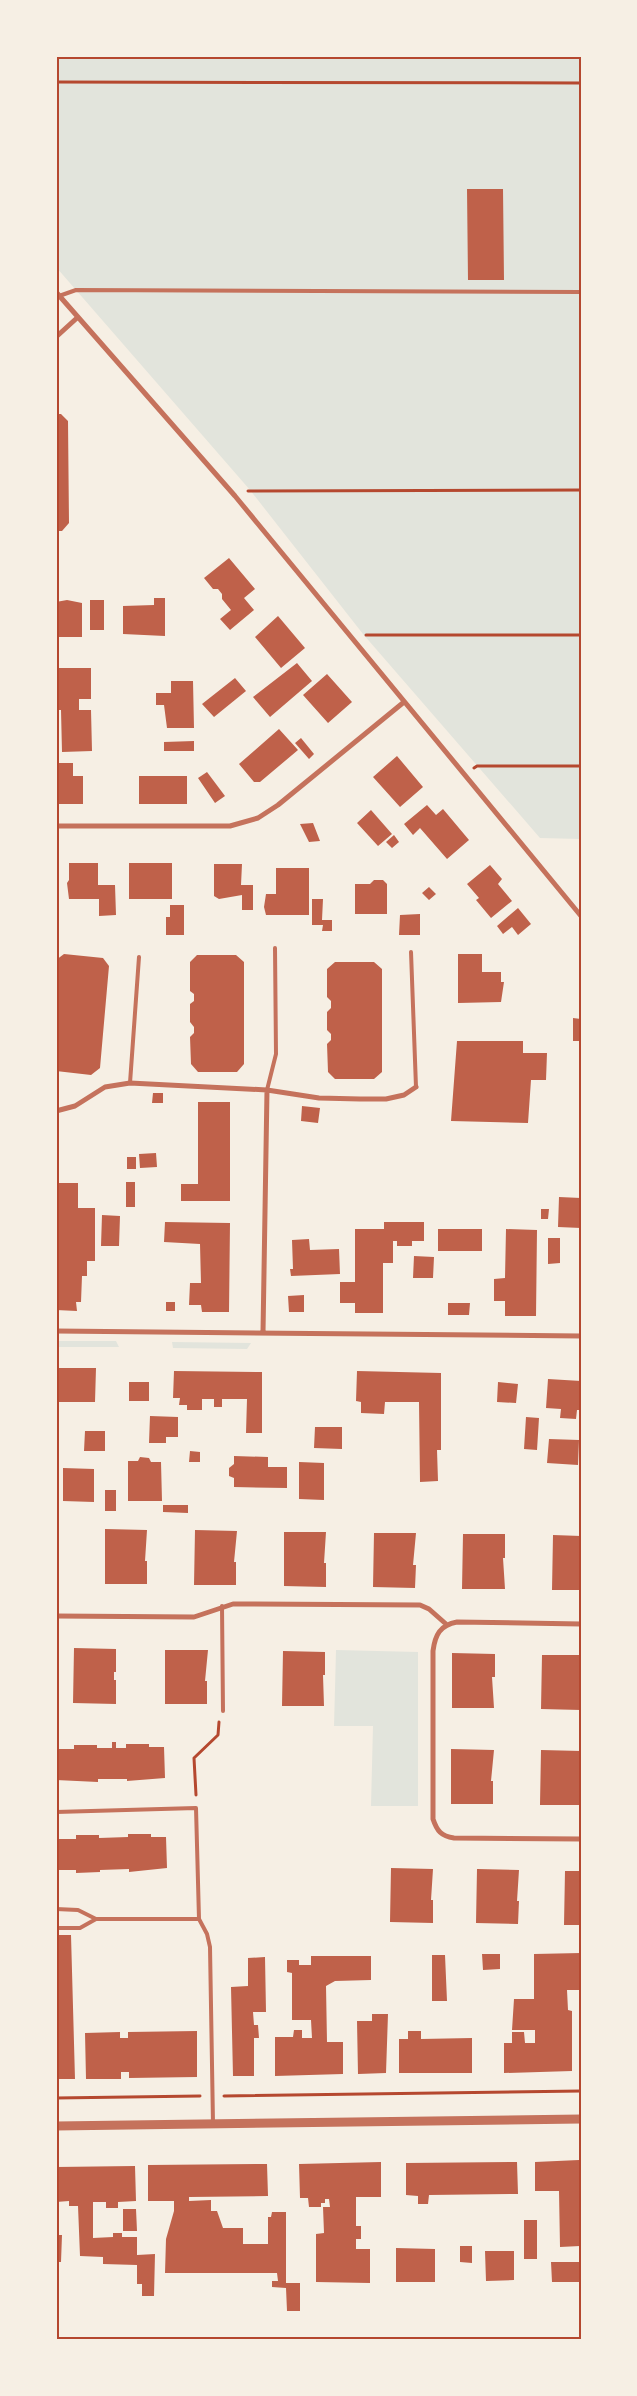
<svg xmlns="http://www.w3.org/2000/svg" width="637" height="2396" font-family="'IBM Plex Sans',sans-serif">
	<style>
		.green { fill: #e2e4dc }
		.building { fill: #bf614a }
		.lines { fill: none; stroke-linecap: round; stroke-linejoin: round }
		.path { stroke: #b5482f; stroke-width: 3 }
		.service { stroke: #c5725c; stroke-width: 4 }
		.minor { stroke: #c5725c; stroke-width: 5 }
		.tertiary { stroke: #c5725c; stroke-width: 9 }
		.neatline { fill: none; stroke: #b5482f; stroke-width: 2 }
	</style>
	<rect width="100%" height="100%" fill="#f6efe4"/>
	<path class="green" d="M56 56H581V839L540 838 363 634 250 490 56 267Z
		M59 1341H116L119 1347H56Z
		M172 1342 251 1343 247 1349 173 1348Z
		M336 1650 418 1652V1806H371L373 1726H334Z"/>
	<path class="building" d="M467 189H503L504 280H468Z
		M56 414H61L68 421 69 523 62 531H56Z
		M229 558 255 589 244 598 254 610 230 630 220 619 231 610 222 599V594L218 589H213L204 578Z
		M154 598H165V636L123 634V606L154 605Z
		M67 600 82 603V637H56V602Z
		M90 600H104V630H90Z
		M278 616 305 648 281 668 255 637Z
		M297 663 312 681 270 717 253 697Z
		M56 668H91V699H79V710H91L92 751 62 752 61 710H56Z
		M327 674 352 702 328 723 303 695Z
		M235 678 246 691 214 717 202 704Z
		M171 681H193L194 728H167L164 705H156V693H171Z
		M279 729 298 750 260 782H254L239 764Z
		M301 738 314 754 309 759 295 743Z
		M194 741V751H164V742Z
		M397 756 423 787 400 807 373 777Z
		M56 763H73V776H83V804H56Z
		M207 772 225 796 215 803 198 778Z
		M139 776H187V804H139Z
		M427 805 436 815 443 809 469 840 447 859 420 828 413 835 404 824Z
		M371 810 392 834 378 846 357 823Z
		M313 823 320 841 309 842 300 824Z
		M394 835 399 842 392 848 386 842Z
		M69 863H98V885H115L116 915 99 916V899H69L67 883 69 880Z
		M129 863H172V899H129Z
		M214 864H242L241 885H253V910H242V895L219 899 214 896Z
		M490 865 502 879 498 884 512 901 491 918 476 900 479 898 467 884Z
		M276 868H309V915H266L264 907 266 894H276Z
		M374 880H383L387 884V914H355V884H370Z
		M429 887 436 894 429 900 422 893Z
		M312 899H323L322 920H332V931H322L323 925H312Z
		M170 905H184V935H166V917H170Z
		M518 908 531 924 518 935 512 927 503 934 497 926Z
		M420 914V935H399L400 915Z
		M64 954 103 958 109 966 100 1068 91 1075 56 1071V960Z
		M458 954H482V972H501V982H504L501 1002 458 1003Z
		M197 955H236L244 962V1064L237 1072H198L191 1064 190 1037 194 1033V1027L190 1022V1004L194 1001V994L190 991V962Z
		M335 962H374L382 969V1072L374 1079H335L328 1072 327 1044 331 1040V1034L327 1030V1012L331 1008V1001L327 997V969Z
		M573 1018 581 1019V1041H573Z
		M457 1041H523V1053H547L546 1080H531L528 1123 451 1121Z
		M153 1093H163V1103H152Z
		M198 1102H230V1201H181V1184H198Z
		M302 1106 320 1108 318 1123 301 1121Z
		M156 1153 157 1167 140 1168 139 1154Z
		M127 1157H136V1169H127Z
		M126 1182H135V1207H126Z
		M56 1183H78V1208H95V1261H87V1276H82L81 1302H76L77 1311 56 1310Z
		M559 1197 581 1198V1228L558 1227Z
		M541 1209H549L548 1219H541Z
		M102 1215 120 1216 119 1246H101Z
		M165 1222 230 1223 229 1312H202L201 1305H189L190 1283H201L200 1244 164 1242Z
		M384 1222H424V1241H412V1246H397V1241H393V1263H383V1313H355V1303H340V1282H355V1229H384Z
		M438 1229H482V1251H438Z
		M506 1229 537 1230 536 1316H505V1301H494V1279L505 1278Z
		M548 1238H560V1263L548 1264Z
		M309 1239 310 1250 339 1249 340 1274 291 1276 290 1269H293L292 1240Z
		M414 1256 434 1257 433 1278H413Z
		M304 1295V1312H289L288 1296Z
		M166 1302H175V1311H166Z
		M448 1303H470L469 1315H448Z
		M56 1368H96L95 1402H56Z
		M174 1371 262 1372V1433H246L247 1399H222V1407H214V1399H202V1410H187V1405H179L180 1398H173Z
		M357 1371 441 1373V1450H437L438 1481 420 1482 419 1402H385L384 1414 361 1413V1402L356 1401Z
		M548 1379 581 1381V1410H577L576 1419 560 1418 561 1409 546 1408Z
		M129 1382H149V1401H129Z
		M498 1382 518 1384 516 1403 497 1402Z
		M150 1416 178 1417V1437H166V1443H149Z
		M526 1417 539 1418 537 1450 524 1449Z
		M315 1427H342V1449L314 1448Z
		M85 1431H105V1451H84Z
		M549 1439 579 1440 578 1465 547 1463Z
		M190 1451 200 1452V1462H189Z
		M234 1456 268 1457V1467H287V1488L234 1487V1478L229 1476V1468L234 1464Z
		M140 1457 149 1458 151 1462H161L162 1501H128V1461H138Z
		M299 1462 324 1463V1500L299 1499Z
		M63 1468 94 1469V1502L63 1501Z
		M105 1490H116V1511H105Z
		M163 1505H188V1513L163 1512Z
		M105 1529 147 1530 145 1561H147V1584H105Z
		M195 1530 237 1531 234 1562H236V1585H194Z
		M284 1532H326L324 1563H326V1587L284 1586Z
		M374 1533H416L413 1565H416L415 1588 373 1587Z
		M463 1534H505V1558H503L505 1589H462Z
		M553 1535 581 1536V1590H552Z
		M74 1648 116 1649V1672H114V1680H116V1704L73 1703Z
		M165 1650H208L205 1681H207V1704H165Z
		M283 1651 325 1652V1675H323L324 1706H282Z
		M452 1653 495 1654V1677H492L494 1708H452Z
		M542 1655H581V1710L541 1709Z
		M112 1742H116V1748H126V1744H149V1747H164L165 1778 127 1781V1779H98V1782L56 1780V1749H74V1745H97V1748H112Z
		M451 1749 494 1750 491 1781H493V1804H451Z
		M541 1750 581 1751V1805H540Z
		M128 1834H151V1837H166L167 1868 129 1872V1869L100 1870V1872L76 1873V1870H56V1839H76V1835H99V1838L128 1837Z
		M391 1868 433 1869 431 1900H433V1923L390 1922Z
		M477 1869 519 1870 517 1901H519L518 1924 476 1923Z
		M565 1871H581V1925H564Z
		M56 1935H71L75 2079H56Z
		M581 1953V1990H567L568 2010 572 2011V2071L504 2073V2043H512V2032H524L525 2043H535V2030H512L514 1999H534V1954Z
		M482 1954H500V1969L483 1970Z
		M432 1955H445L447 2001H432Z
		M311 1956H371V1980L335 1981 326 1986 327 2042H343V2074L275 2076V2037H293L294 2030H302V2038H312L311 2020H292V1973L287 1972V1960H299V1965H311Z
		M265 1957 266 2012H253L254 2025H258L259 2038H254V2076H233L231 1987 248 1986V1958Z
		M372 2014H388L386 2073 358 2074 357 2021H372Z
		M197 2031V2077L129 2078V2072H121V2079H86L85 2033 120 2032V2038H128V2032Z
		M408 2031H421V2039L472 2038V2073H399V2039H408Z
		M579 2160 580 2246 560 2247 559 2191H535V2162Z
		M381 2162V2197H356V2226H361V2239H356V2249H370V2283L316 2282V2234L324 2233 323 2207H330L329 2199H325V2203H321V2207H309L308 2198H300L299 2164Z
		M517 2162 518 2194 429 2195 428 2204H418V2196L406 2195V2163Z
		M267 2164 268 2196 189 2197V2201L211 2200V2211H217L223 2228H243V2244H268V2217H271L272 2212H286V2283H300V2311H287L286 2288 272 2287V2281H278L277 2273H165L166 2239 174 2211V2201H148V2165Z
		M135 2166 136 2201 118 2202V2208H106V2202H93V2238L113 2237V2233H122V2237H137V2255L155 2254 154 2296H142V2284H137V2265L103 2264V2257L80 2256 78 2206H69V2201L56 2202V2167Z
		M123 2209H136L137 2231H123Z
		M524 2220H537V2259H524Z
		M56 2235H62L61 2262H56Z
		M460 2246H472V2263L460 2262Z
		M396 2248 435 2249V2282H396Z
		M485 2251H514V2280L486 2281Z
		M551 2262H581V2282H552Z"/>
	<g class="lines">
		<path class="path" d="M56 82 581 83
			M248 491 581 490
			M366 635H581
			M474 768 477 766H581
			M196 1795 194 1758 218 1735 219 1722
			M224 2096 581 2091
			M56 2098 200 2096"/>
		<path class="service" d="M59 296 76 290 581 292
			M411 952 416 1087
			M130 1083 139 957
			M267 1090 276 1054 275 948
			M222 1606 223 1711
			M56 1812 196 1808 199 1919 207 1934 210 1947 213 2123
			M56 1909 78 1910 96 1919H199
			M56 1928H80L96 1919"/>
		<path class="minor" d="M56 292 235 496 581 916
			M56 337 78 317
			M56 826H230L258 818 278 805 404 702
			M56 1111 75 1106 105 1087 130 1083 267 1090 319 1098 360 1099H386L404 1095 416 1087
			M56 1331 581 1336
			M263 1333 267 1090
			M56 1616 194 1617 233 1604 420 1605 429 1609 446 1624
			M581 1624 457 1622C440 1625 435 1635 433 1651V1819C437 1831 441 1836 454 1838L581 1839"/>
		<path class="tertiary" d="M56 2126 581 2119"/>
	</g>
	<rect width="637" height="2396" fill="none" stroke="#f6efe4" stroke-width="115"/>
	<rect x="58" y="58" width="522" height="2280" class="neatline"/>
</svg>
